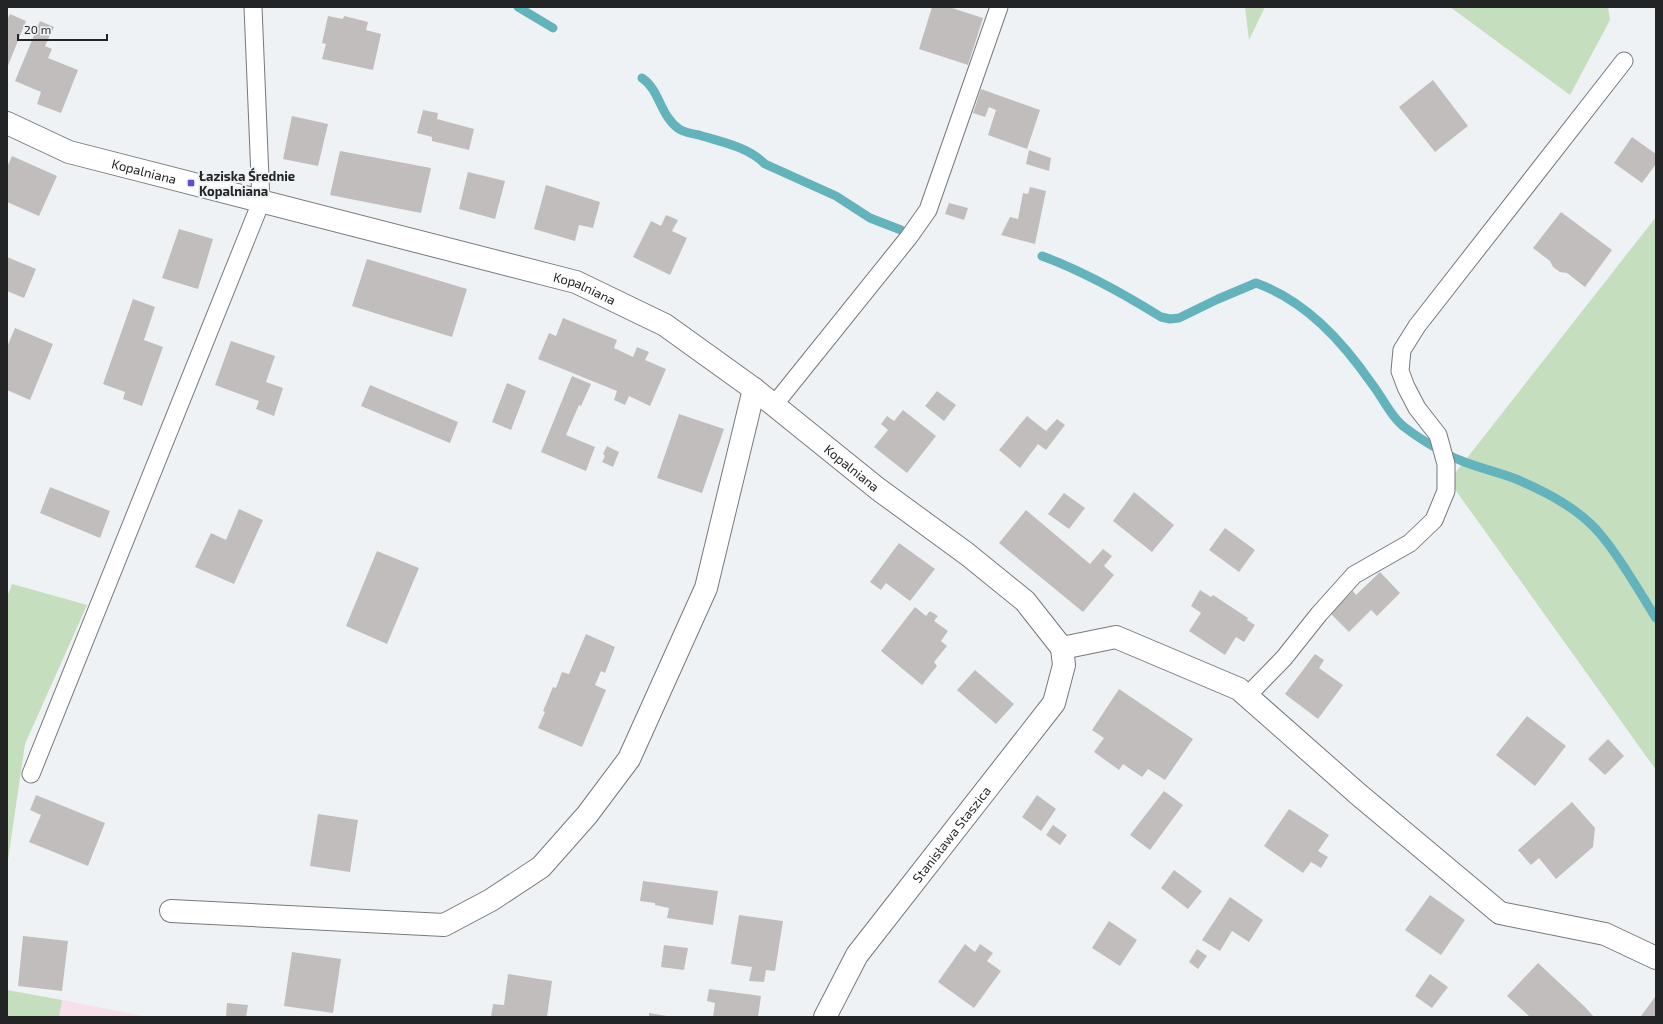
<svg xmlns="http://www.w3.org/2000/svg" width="1663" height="1024" font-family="'Exo 2',sans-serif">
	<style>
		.industrial { fill: #f8e0eb }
		.green { fill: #c4debe }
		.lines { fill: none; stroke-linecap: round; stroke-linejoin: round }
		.stream { stroke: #63b3bd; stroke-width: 9 }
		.building { fill: #c1bdbc }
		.service-casing { stroke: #77797c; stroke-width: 19 }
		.minor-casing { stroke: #77797c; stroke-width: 24 }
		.service { stroke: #fff; stroke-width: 17 }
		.minor { stroke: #fff; stroke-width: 22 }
		.poi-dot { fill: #624ec7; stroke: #eff2f4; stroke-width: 1.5 }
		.labels { text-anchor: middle; stroke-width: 4; stroke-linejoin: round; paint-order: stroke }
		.street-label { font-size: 13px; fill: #232425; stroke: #eff2f4 }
		.poi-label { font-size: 13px; font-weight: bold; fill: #232425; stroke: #eff2f4; text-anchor: start }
	</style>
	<rect width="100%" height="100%" fill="#eff2f4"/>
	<path class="industrial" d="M62 1000 149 1017H59Z"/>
	<path class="green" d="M1245 7H1265L1249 40Z
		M1450 7H1608L1610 20 1570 95Z
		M1656 217V770L1449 481Z
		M12 584 87 605 25 744 7 867V597Z
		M7 990 62 1000 59 1017H7Z"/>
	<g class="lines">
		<path class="stream" d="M518 7 553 28
			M642 78C660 90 660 116 679 129 684 132 693 134 699 135 722 142 748 147 765 164L836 196 870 218 901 230
			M1042 256C1083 271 1124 294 1161 317L1170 319 1179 318 1218 299 1256 283C1306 301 1342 341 1372 384 1383 398 1392 419 1407 429 1420 439 1446 455 1462 461 1479 468 1498 472 1516 479 1546 492 1580 509 1601 535 1622 560 1638 590 1656 618"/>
	</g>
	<path class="building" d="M932 7H949L983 18 968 65 919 49Z
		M10 14 26 21 7 68V20Z
		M328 16 343 19 344 16 368 22 366 30 381 34 373 70 322 59 326 44 322 43Z
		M40 21 54 27 45 46 52 49 48 58 78 70 61 113 37 104 41 92 15 81Z
		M1433 80 1468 126 1435 152 1399 107Z
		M981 89 1040 110 1027 149 988 135 996 110 989 107 985 117 973 113Z
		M423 110 438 113 437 119 474 129 469 150 432 141V137L417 133Z
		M292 116 328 124 318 166 283 159Z
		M1632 137 1656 154V164L1642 183 1614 163Z
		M1029 150 1051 158 1049 171 1026 164Z
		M340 151 431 168 421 213 330 195Z
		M12 156 57 176 39 216 7 202V167Z
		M468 172 505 181 495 219 459 209Z
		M546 185 600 202 593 228 579 225 575 241 534 229Z
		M1030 187 1046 191 1035 244 1001 235 1010 217 1018 219 1023 193 1028 194Z
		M949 203 968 208 964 220 945 214Z
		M1561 212 1612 250 1585 287 1567 273 1560 272 1553 267 1550 261 1533 248Z
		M666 215 678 220 672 231 687 238 670 275 633 257 651 221 661 226Z
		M179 229 213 239 198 289 162 278Z
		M7 257 36 269 24 298 7 291Z
		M367 259 467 289 452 337 352 306Z
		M133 299 155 307 144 340 163 347 142 406 123 399 125 392 103 384Z
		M563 318 617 340 614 348 633 357 637 347 649 352 645 360 666 369 650 406 629 396 625 405 614 400 617 391 538 359 549 333 556 336Z
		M15 328 53 344 30 400 7 390V347Z
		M231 341 275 356 266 382 283 388 274 416 256 409 259 401 215 385Z
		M572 376 591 384 581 406 579 405 566 435 595 447 586 471 541 452Z
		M507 383 526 391 511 430 492 422Z
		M370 385 458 422 450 443 361 406Z
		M937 391 956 405 944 421 925 406Z
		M903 410 936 436 907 473 874 447 888 430 881 424 887 416 894 421Z
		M679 414 724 429 702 493 657 478Z
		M1027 416 1046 431 1057 419 1065 425 1046 450 1038 444 1020 468 999 450Z
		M607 446 619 452 613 467 602 462 605 456 603 454Z
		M50 487 110 511 100 538 40 513Z
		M1134 492 1174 525 1152 552 1113 521Z
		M1064 493 1085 508 1069 529 1048 514Z
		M239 509 263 520 234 584 195 567 211 533 226 540Z
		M1026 510 1090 564 1103 549 1112 556 1104 566 1114 575 1083 612 999 543Z
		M1225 528 1255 550 1239 572 1209 550Z
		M899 543 935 569 910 601 886 583 881 590 870 582Z
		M377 551 419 568 387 644 346 626Z
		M1380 572 1400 593 1377 616 1371 610 1349 632 1330 613 1353 591 1356 595Z
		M1200 590 1211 597 1213 595 1248 618 1247 620 1255 625 1244 642 1236 637 1225 655 1189 631 1201 613 1191 606Z
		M915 607 926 616 930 611 938 616 934 621 948 631 941 641 947 646 934 662 937 666 922 685 881 651Z
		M586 634 615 647 605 673 601 671 595 685 606 690 582 747 538 728 545 712 543 711 553 687 556 688 562 672 569 674Z
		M1315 654 1324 660 1319 668 1343 685 1318 719 1285 694Z
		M975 670 1014 704 996 724 957 690Z
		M1119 689 1193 739 1165 780 1148 769 1142 777 1123 764 1119 770 1094 752 1104 738 1092 730Z
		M1527 716 1566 746 1535 786 1496 755Z
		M1608 739 1624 756 1605 775 1588 759Z
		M1164 791 1183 805 1150 850 1130 835Z
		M36 795 105 823 88 866 29 842 41 815 30 810Z
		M1037 795 1056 809 1041 831 1022 817Z
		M1572 802 1595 828 1593 847 1556 879 1539 858 1531 865 1518 850Z
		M1289 809 1329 835 1318 851 1328 857 1321 868 1311 862 1303 873 1264 846Z
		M318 814 358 820 350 872 310 866Z
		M1053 825 1067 835 1060 845 1046 835Z
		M1174 870 1202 891 1188 909 1161 888Z
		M643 881 718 891 713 925 667 918 669 908 655 905V903L640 901Z
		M1430 895 1465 920 1441 955 1405 930Z
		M1230 897 1263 920 1249 942 1232 931 1220 951 1202 940Z
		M739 915 783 921 775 971 766 970 764 982 749 981 752 967 731 964Z
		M1109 921 1137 940 1120 966 1092 948Z
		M23 936 68 941 62 991 18 986Z
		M965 944 975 952 980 944 993 953 987 961 1001 971 974 1008 938 982Z
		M664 945 688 948 684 970 661 967Z
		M1197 949 1207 956 1198 969 1189 962Z
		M292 952 341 959 333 1013 284 1006Z
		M1538 963 1584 1006 1594 1017H1530L1507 996Z
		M508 974 552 981 547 1017H491L493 1004 504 1005Z
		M1430 974 1448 987 1432 1008 1415 996Z
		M709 989 761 996 758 1017H713L715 1003 707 1001Z
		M1655 997 1656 1017H1642L1641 1016Z
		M227 1003 248 1005 246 1017H226Z
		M649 1013 667 1016V1017H649Z"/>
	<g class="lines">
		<defs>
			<path id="service" d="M774 405 909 237 928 210 999 7
				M1247 696 1284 658 1319 614 1354 575 1410 543 1434 520 1446 491V464L1438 435 1417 408 1406 387 1400 371 1402 350 1417 326 1624 61
				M31 774 261 202 253 7"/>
			<g id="minor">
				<path id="s1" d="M7 123 69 152 576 282 665 325 754 389 878 489 967 554 1025 601 1062 648"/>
				<path d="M1062 648 1116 637 1239 689 1358 794 1500 913 1605 934 1656 958"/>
				<path d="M171 911 444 925 491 900 541 867 587 815 629 759 706 588 754 389"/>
				<path id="s2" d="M825 1017 857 955 1054 703 1064 665 1062 648"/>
			</g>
		</defs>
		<use href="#service" class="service-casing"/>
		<use href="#minor" class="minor-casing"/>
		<use href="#service" class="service"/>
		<use href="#minor" class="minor"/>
	</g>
	<rect class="poi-dot" x="187" y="179" width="8" height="8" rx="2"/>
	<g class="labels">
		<g class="street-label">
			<text dy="5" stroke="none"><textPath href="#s1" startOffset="146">Kopalniana</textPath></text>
			<text dy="5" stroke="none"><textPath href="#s1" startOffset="602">Kopalniana</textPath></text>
			<text dy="5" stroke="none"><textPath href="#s1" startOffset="926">Kopalniana</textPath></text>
			<text dy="5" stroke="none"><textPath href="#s2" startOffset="223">Stanisława Staszica</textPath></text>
		</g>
		<g class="poi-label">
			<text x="199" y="181">Łaziska Średnie<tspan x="199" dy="15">Kopalniana</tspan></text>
		</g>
	</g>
	<rect width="1663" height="1024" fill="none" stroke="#232425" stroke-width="16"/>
	<path d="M18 34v6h89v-6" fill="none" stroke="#232425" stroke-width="2"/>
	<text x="24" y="34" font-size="12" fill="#232425" stroke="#eff2f4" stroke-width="3" paint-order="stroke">20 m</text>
</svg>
